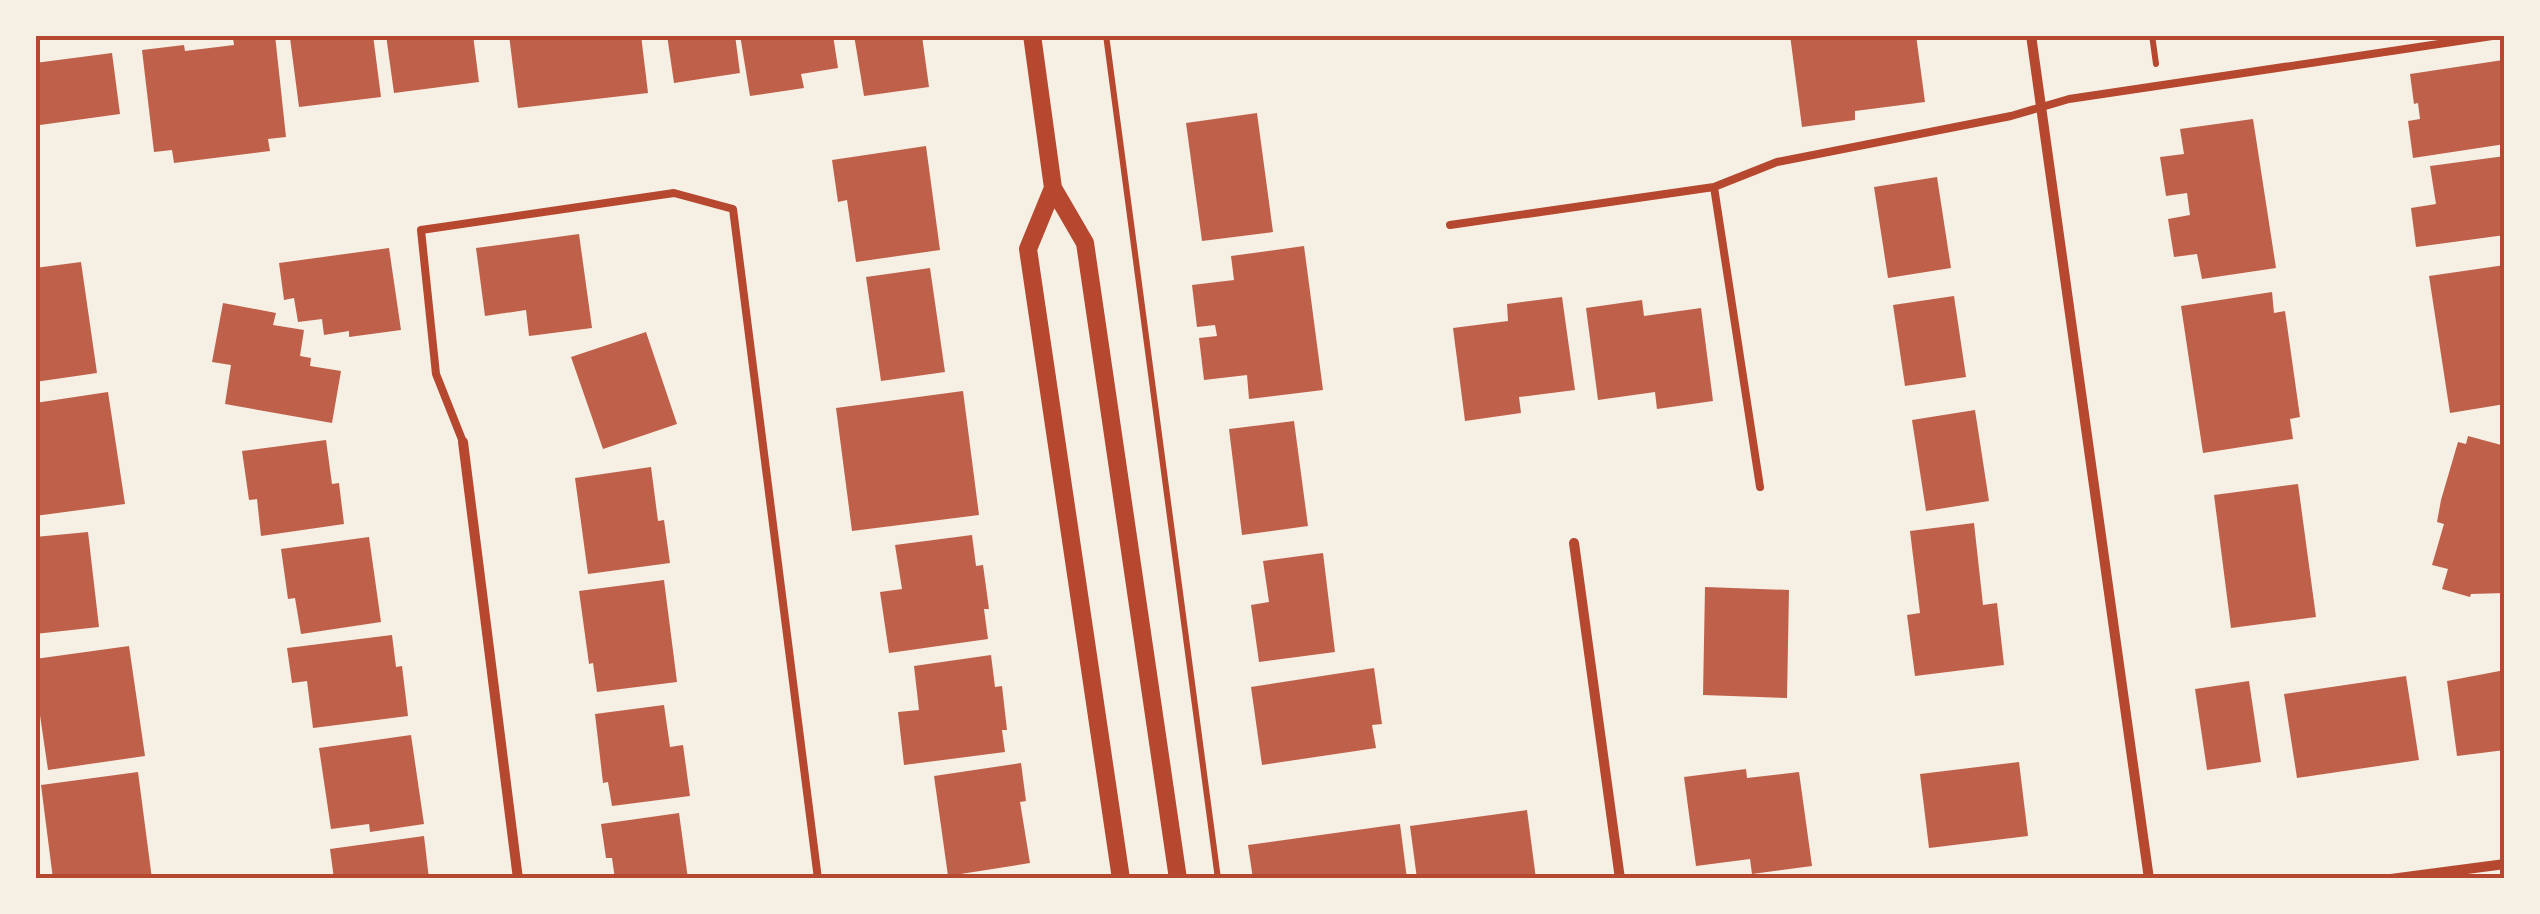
<svg xmlns="http://www.w3.org/2000/svg" width="2540" height="914" font-family="'PT Sans Narrow',sans-serif">
	<style>
		.building { fill: #bf614a }
		.lines { fill: none; stroke-linecap: round; stroke-linejoin: round }
		.path { stroke: #b5482f; stroke-width: 6 }
		.service { stroke: #b5482f; stroke-width: 8 }
		.minor { stroke: #b5482f; stroke-width: 10 }
		.tertiary { stroke: #b5482f; stroke-width: 18 }
		.neatline { fill: none; stroke: #b5482f; stroke-width: 4 }
	</style>
	<rect width="100%" height="100%" fill="#f6efe4"/>
	<path class="building" d="M275 35 286 137 268 139 270 151 174 163 172 150 154 152 142 50 184 45 185 51 234 45 233 38Z
		M314 35H373L381 97 299 107 290 38Z
		M386 35H473L479 82 394 93Z
		M509 35H641L648 93 518 108Z
		M667 35H735L740 73 674 83Z
		M740 35H833L838 68 801 74 804 88 750 96Z
		M854 35 922 36 929 87 864 96Z
		M1790 35H1916L1925 102 1855 111V120L1802 127Z
		M112 53 120 114 40 125 35 63Z
		M2503 60 2505 144 2413 158 2408 121 2420 119 2418 103 2414 104 2410 74Z
		M1257 113 1273 232 1202 241 1186 123Z
		M2253 119 2276 268 2202 279 2197 254 2174 257 2168 219 2190 215 2187 193 2166 196 2160 157 2184 154 2180 129Z
		M926 146 940 250 856 262 847 200 838 202 832 160Z
		M2505 156V235L2416 247 2411 208 2436 204 2430 166Z
		M1937 177 1951 268 1888 278 1874 187Z
		M579 234 592 328 529 336 526 310 485 316 476 248Z
		M1304 246 1323 390 1249 399 1247 375 1204 380 1199 338 1217 336 1215 325 1197 327 1192 285 1234 280 1231 256Z
		M389 248 401 330 349 337V331L324 335 322 319 298 322 294 298 284 300 279 263Z
		M81 262 97 373 35 382V268Z
		M2505 265V404L2450 413 2429 276Z
		M930 268 945 372 881 381 866 277Z
		M2272 292 2274 313 2285 311 2300 417 2290 419 2293 439 2203 453 2181 306Z
		M1954 296 1966 377 1905 386 1893 305Z
		M1562 297 1575 390 1519 397 1521 413 1465 421 1453 328 1508 321 1507 304Z
		M1642 300 1644 316 1701 308 1713 401 1657 409 1655 392 1598 400 1586 308Z
		M223 303 276 313 273 325 304 330 300 356 311 358 310 366 341 371 332 423 225 404 231 365 212 362Z
		M646 332 677 424 603 449 571 357Z
		M963 391 979 515 852 531 836 408Z
		M108 392 125 504 35 516V403Z
		M1975 410 1989 501 1926 511 1912 420Z
		M1294 421 1308 526 1242 535 1229 429Z
		M2468 436 2505 446V593L2471 594 2470 597 2442 589 2448 569 2432 565 2444 524 2437 522 2441 500 2458 442 2466 444Z
		M326 440 332 484 339 483 344 524 261 536 257 499 249 500 242 451Z
		M651 467 658 521 664 520 670 563 588 574 575 478Z
		M2298 484 2316 617 2231 628 2214 495Z
		M1974 523 1983 605 1997 603 2004 665 1915 676 1907 615 1920 613 1910 531Z
		M88 532 99 627 35 634V537Z
		M972 535 976 566 983 565 989 609H984L988 639 889 653 880 592 902 589 895 545Z
		M369 537 381 622 301 634 295 598 288 599 281 549Z
		M1323 553 1335 652 1259 662 1251 605 1269 602 1263 561Z
		M664 580 677 682 597 692 593 663 589 664 579 591Z
		M1705 587 1789 590 1787 698 1703 695Z
		M392 635 396 667 402 666 408 716 313 728 307 681 292 683 287 648Z
		M129 646 145 756 48 770 35 681V659Z
		M991 655 995 687 1002 686 1007 730H1002L1005 752 904 765 898 712 919 710 914 666Z
		M1374 668 1382 724 1372 725 1376 748 1262 765 1251 687Z
		M2505 670V750L2457 756 2447 681Z
		M2406 676 2419 760 2297 778 2284 694Z
		M2249 681 2261 762 2207 770 2195 689Z
		M664 705 670 747 683 745 690 796 612 806 608 782 603 783 595 714Z
		M411 735 424 824 370 832 369 824 331 829 319 748Z
		M2019 762 2028 836 1929 848 1920 774Z
		M1021 763 1026 801 1020 802 1030 863 948 876 934 776Z
		M1746 769 1747 778 1799 772 1812 866 1752 874 1750 859 1696 866 1684 777Z
		M138 772 152 879H53L41 785Z
		M1527 810 1536 879H1417L1410 826Z
		M679 813 688 879H615L612 858H606L601 824Z
		M1400 824 1407 879H1253L1248 845Z
		M424 836 429 879H334L330 849Z"/>
	<g class="lines">
		<path class="path" d="M1106 35 1218 879
			M2152 35 2156 64"/>
		<path class="service" d="M1714 187 1760 487
			M1450 225 1714 187 1777 162 2011 116 2069 99 2499 35
			M463 442 436 374 421 230 674 193 733 209 818 879"/>
		<path class="minor" d="M2031 35 2149 879
			M463 442 518 879
			M1574 543 1620 879
			M2391 879 2505 864"/>
		<path class="tertiary" d="M1032 35 1053 188 1085 243 1178 879
			M1053 188 1028 249 1121 879"/>
	</g>
	<rect width="2540" height="914" fill="none" stroke="#f6efe4" stroke-width="75"/>
	<rect x="38" y="38" width="2464" height="838" class="neatline"/>
</svg>
